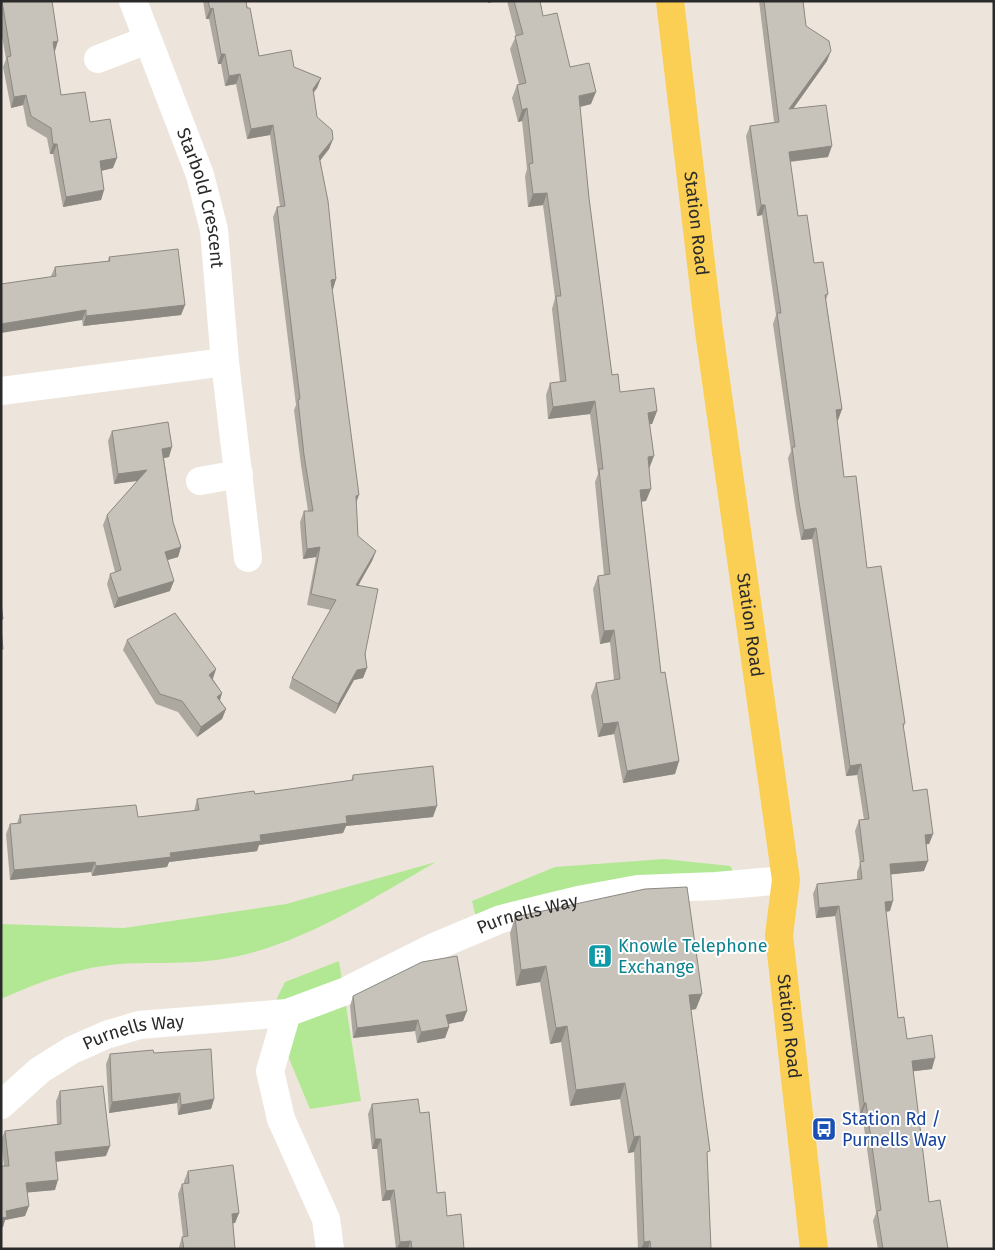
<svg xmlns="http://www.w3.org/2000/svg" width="995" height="1250" font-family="'Fira Sans',sans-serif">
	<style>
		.grass { fill: #b2e893 }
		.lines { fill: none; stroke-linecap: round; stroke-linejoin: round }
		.minor { stroke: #fff; stroke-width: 28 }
		.major { stroke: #facf53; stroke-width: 28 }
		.wall { fill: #aca8a0 }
		.shaded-wall { fill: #8c8882 }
		.building { fill: #c8c3ba; stroke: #8c8882 }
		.labels { text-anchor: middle; stroke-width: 4; stroke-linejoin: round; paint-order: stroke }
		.street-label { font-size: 18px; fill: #2a2a2a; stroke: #fff }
		.culture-label { font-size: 18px; fill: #0d838f; stroke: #fff; text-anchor: start }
		.transit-label { font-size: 18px; fill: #164399; stroke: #fff; text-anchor: start }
	</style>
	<rect width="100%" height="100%" fill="#ede5db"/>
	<path class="grass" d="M664 859 730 866 742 884 480 935 472 901 555 867Z
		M436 862C366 902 296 949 216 960 181 965 145 961 110 965 74 969 34 984 1 999V924L124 928 286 904Z
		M339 961 361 1101 310 1109 288 1056 277 998 285 982Z"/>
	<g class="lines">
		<g class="minor">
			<path id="s1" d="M133 1 200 175 214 230 225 362 248 558"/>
			<path d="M98 59 147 40"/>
			<path d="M1 391 225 362"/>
			<path d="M200 481 239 474"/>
			<path d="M287 1013 270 1071 281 1119 326 1219 330 1249"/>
			<path id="s2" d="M1 1105 40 1070 72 1050 106 1035 139 1025 287 1013 346 991 434 947 501 919 578 900 638 889 716 886 786 880"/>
		</g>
		<path class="major" id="s3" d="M670 1 709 331 786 880 779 935 814 1249"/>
	</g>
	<path class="wall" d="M1 1H52L55 51H54L61 95 90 122 113 168 101 171 104 190 101 200 63 207 53 154H50L47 138 27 126 23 105 11 108 3 67 6 59 1 30Z
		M203 1H246L259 56 294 67 321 78 317 88 313 93 317 117 333 139 329 149 320 160 336 279 333 289H332L356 504 358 536 376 551 372 561 358 585 367 668 363 678 354 680 335 714 289 688 292 678 331 610 307 605 316 557 303 559 300 522 304 511H308L301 465 294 410 296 405 273 217 277 207H280L270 135 247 139 236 84 225 86 221 64H218L209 19H206Z
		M507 1H540L543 16 570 67 591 104 580 107 589 198 612 375 620 392 657 411 652 424H649V469L646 501 641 502 661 673 679 761 675 774 623 783 614 734 598 737 591 696 596 683 614 680 610 642 600 644 593 589 598 576 604 575 595 482 598 474 590 414 548 419 546 395 550 383 560 382 552 309 555 298 543 205 528 207 525 176 527 169 522 121 518 122 512 98 517 85 519 84 510 49 516 36Z
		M759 1H803L806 26 827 61 793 109 828 157 790 162 798 216 814 263 828 294 826 300 842 409 838 420H837L844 477 905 723 903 729 913 791 933 834 929 844H926L924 871 891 874 890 911 886 912 898 1018 907 1039 932 1069 913 1071 929 1202 948 1249H878L873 1221 876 1213 862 1113H860L835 916 816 918 813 894 817 884 857 880V872L860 864 855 831 859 820H864L857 775 846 776 812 539 801 540 796 512 788 458 791 451 773 324 776 315 762 215 757 216 746 136 750 126 774 122Z
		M109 257 185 305 181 315 83 326 82 320 51 276 55 267 108 261Z
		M112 431 169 457 164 458 173 522 181 547 178 557 167 560 170 591 114 608 107 584 110 574 115 572 103 525 107 515 137 481 114 484 108 441Z
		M127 640 216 669 213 679 222 693 220 700 226 709 222 719 197 737 178 712 156 704 123 650Z
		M353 775 433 817 346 826 343 833 259 845 257 851 169 862 167 867 92 876 91 872 10 880 6 834 10 824 17 823 20 815 138 817 194 811 197 799 255 794 351 781Z
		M515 917 696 1009 691 1010 707 1159 711 1249H638L634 1152 628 1153 620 1099 570 1106 561 1042 550 1044 540 982 516 986 510 933Z
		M353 996 467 1011 463 1021 448 1024 449 1027 445 1038 417 1043 415 1031 353 1038 350 1006Z
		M154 1053 214 1099 211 1109 178 1115 177 1103 109 1113 106 1064 110 1054Z
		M60 1091 106 1156 56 1162 55 1190 27 1192 25 1216 5 1220 3 1227 4 1166 1 1140 5 1131 57 1124 56 1101Z
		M372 1104 420 1113 437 1193 447 1216 464 1249H396L390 1200 382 1201 377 1149H372L368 1114Z
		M188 1171 239 1213 235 1223H233L235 1249H179V1247L182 1237H183L178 1194 182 1184H184V1181Z"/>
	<path class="shaded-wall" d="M488 1H498L488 3Z
		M213 8 209 19H206L210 9Z
		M58 41 55 51 49 52 53 42Z
		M831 51 827 61 785 120 789 109Z
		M221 54H225L221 64H218Z
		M240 74 236 84 225 86 229 76Z
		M321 78 317 88 309 99 313 89Z
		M596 92 591 104 575 108 579 96Z
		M26 95 23 105 11 108 14 97Z
		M527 108 522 121 518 122 522 110Z
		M273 125 270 135 247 139 251 129Z
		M333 139 329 149 316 166 319 156Z
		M53 144H57L53 154H50Z
		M832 146 828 157 785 162 789 152Z
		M117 158 113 168 96 172 100 161Z
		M104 190 101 200 63 207 66 197Z
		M547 193 543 205 528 207 533 194Z
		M761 205H765L762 215 757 216Z
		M336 279 333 289 327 290 331 280Z
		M185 305 181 315 83 326 86 316Z
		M86 310 82 320 1 333V324Z
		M595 401 590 414 548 419 553 407Z
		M842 409 838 420 832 421 836 410Z
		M657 411 652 424 643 425 648 413Z
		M172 447 169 457 159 459 162 449Z
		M654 456 649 469 648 457Z
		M147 470 143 480 114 484 118 474Z
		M651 489 646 501 635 502 640 490Z
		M359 495 355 506 356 496Z
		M816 528 812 539 801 540 804 530Z
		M181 547 178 557 161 562 165 552Z
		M320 547 316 557 303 559 307 549Z
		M376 551 372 561 353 595 356 585Z
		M174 581 170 591 114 608 118 598Z
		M614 630 610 642 600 644 604 631Z
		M367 668 363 678 354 680 335 714 338 704 357 670Z
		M216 669 212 680 209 675Z
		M222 693 219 703 217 697Z
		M226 709 222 719 197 737 201 727Z
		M618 722 614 734 598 737 603 724Z
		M679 761 675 774 623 783 627 771Z
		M861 764 857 775 846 776 850 766Z
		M437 806 433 817 346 826 343 833 259 845 257 851 169 862 167 867 92 876 96 866 170 853 260 835 346 816Z
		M933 834 929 844 921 845 925 835Z
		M928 861 924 871 886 875 890 864Z
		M95 862 91 872 10 880 14 870Z
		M893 901 890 911 881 912 885 902Z
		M839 906 835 916 816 918 819 908Z
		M546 966 540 982 516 986 521 970Z
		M702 994 696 1009 683 1011 689 995Z
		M467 1011 463 1021 443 1025 446 1015Z
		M418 1020 415 1031 353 1038 357 1028Z
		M567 1026 561 1042 550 1044 556 1028Z
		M449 1027 445 1038 417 1043 421 1032Z
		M935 1058 932 1069 908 1072 912 1061Z
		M625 1083 620 1099 570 1106 576 1090Z
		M180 1093 177 1103 109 1113 112 1102Z
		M214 1099 211 1109 178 1115 181 1105Z
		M864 1103H866L862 1113H860Z
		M640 1136 634 1152 628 1153 634 1137Z
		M375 1139H381L377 1149H372Z
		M110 1146 106 1156 52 1162 55 1152Z
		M58 1180 55 1190 23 1193 26 1183Z
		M394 1190 390 1200 382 1201 386 1191Z
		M29 1206 25 1216 5 1220 3 1227 1 1228V1218L6 1211Z
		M239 1213 235 1223 229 1224 232 1214Z
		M411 1241 408 1249H397L400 1242Z
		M650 1241 648 1249H641L644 1242Z"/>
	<path class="building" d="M2 1H52L58 41 53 42 61 95 85 92 90 122 110 119 117 158 100 161 104 190 66 197 57 144H53L51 128 31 116 26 95 14 97 7 57 11 56Z
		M208 1H246L247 8H250L259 56 291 50 294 67 321 78 313 89 317 117 332 130 333 139 319 156 328 201 336 279 331 280 359 495 356 496 358 536 376 551 356 585 378 589 365 654 367 668 357 670 338 704 292 678 336 600 311 594 320 547 307 549 304 511H313L304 455 298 400 300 399 277 207 285 206 273 125 251 129 240 74 229 76 225 54H221L213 8 210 9Z
		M514 1H540L543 16 557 13 570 67 589 63 596 92 579 96 589 198 612 375 618 374 620 392 654 388 657 411 648 413 654 456 648 457 651 489 640 490 661 673 665 672 679 761 627 771 618 722 603 724 596 683 620 679 614 630 604 631 598 576 610 574 599 469H603L595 401 553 407 550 383 566 381 556 296H561L547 193 533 194 529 164 533 163 527 108 522 110 517 85 526 83 515 36 523 34Z
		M764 1H803L806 26 829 41 831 51 789 109 826 105 832 146 789 152 798 216 807 215 814 263 823 262 828 294 825 295 842 409 836 410 844 477 856 476 867 568 881 566 905 723 903 724 913 791 927 789 933 834 925 835 928 861 890 864 893 901 885 902 898 1018 904 1017 907 1039 932 1035 935 1058 912 1061 929 1202 940 1200 948 1249H883L877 1211 881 1210 866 1103H864L839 906 819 908 817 884 862 879 860 862 864 861 859 820 869 819 861 764 850 766 816 528 804 530 799 502 792 447H795L777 313H781L765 205H761L750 126 779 122Z
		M178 249 185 305 86 316V310L1 324V284L56 276 55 267 110 261 109 257Z
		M168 422 172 447 162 449 173 522 181 547 165 552 174 581 118 598 110 574 121 570 107 515 147 470 118 474 112 431Z
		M1 604 3 619H1Z
		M175 613 216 669 209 675 222 693 217 697 226 709 201 727 182 701 160 694 127 640Z
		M1 629 3 649H1Z
		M433 766 437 806 346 816 347 823 260 835 261 841 170 853 171 857 96 866 95 862 14 870 10 824 21 823 20 815 136 805 138 817 199 810 197 799 254 791 255 794 353 780V775Z
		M687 887 702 994 689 995 710 1151 707 1152 711 1249H651L650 1241 644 1242 640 1136 634 1137 625 1083 576 1090 567 1026 556 1028 546 966 521 970 515 917 645 889Z
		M457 956 467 1011 446 1015 449 1027 421 1032 418 1020 357 1028 353 996 422 962Z
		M211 1049 214 1099 181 1105 180 1093 112 1102 110 1054 153 1050 154 1053Z
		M103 1086 110 1146 55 1152 58 1180 26 1183 29 1206 6 1211 7 1217 1 1218V1166H9L5 1131 61 1124 60 1091Z
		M418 1099 420 1113 429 1112 437 1193 445 1192 447 1216 461 1214 464 1249H412L411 1241 400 1242 394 1190 386 1191 381 1139H375L372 1104Z
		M233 1165 239 1213 232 1214 235 1249H184L182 1237 188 1236 182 1184 189 1183 188 1171Z"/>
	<defs>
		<symbol id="building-square" viewBox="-11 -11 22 22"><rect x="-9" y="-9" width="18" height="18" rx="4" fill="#0f9aa8" stroke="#fff"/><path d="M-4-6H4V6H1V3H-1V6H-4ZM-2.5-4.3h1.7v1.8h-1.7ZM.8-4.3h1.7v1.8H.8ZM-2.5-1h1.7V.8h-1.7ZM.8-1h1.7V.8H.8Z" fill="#fff"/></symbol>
		<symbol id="bus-square" viewBox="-11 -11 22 22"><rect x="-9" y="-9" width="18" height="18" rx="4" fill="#1a4fb4" stroke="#fff"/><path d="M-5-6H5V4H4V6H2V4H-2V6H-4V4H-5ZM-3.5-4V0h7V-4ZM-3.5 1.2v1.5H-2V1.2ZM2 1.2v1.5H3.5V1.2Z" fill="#fff"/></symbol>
	</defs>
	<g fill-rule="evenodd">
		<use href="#building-square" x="586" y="942" width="28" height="28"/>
		<use href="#bus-square" x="810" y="1115" width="28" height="28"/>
	</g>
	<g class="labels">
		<g class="street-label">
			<text dy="6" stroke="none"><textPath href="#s1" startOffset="209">Starbold Crescent</textPath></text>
			<text dy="6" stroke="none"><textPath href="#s3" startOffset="224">Station Road</textPath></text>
			<text dy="6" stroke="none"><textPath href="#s3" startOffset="629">Station Road</textPath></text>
			<text dy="6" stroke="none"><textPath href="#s2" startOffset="571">Purnells Way</textPath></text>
			<text dy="6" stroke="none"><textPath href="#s3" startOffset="1034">Station Road</textPath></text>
			<text dy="6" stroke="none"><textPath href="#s2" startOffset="155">Purnells Way</textPath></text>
		</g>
		<g class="culture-label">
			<text x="618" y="952">Knowle Telephone<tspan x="618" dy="21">Exchange</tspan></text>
		</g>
		<g class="transit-label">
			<text x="842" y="1125">Station Rd /<tspan x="842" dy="21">Purnells Way</tspan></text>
		</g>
	</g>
	<rect width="995" height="1250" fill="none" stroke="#2a2a2a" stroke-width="5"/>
</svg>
